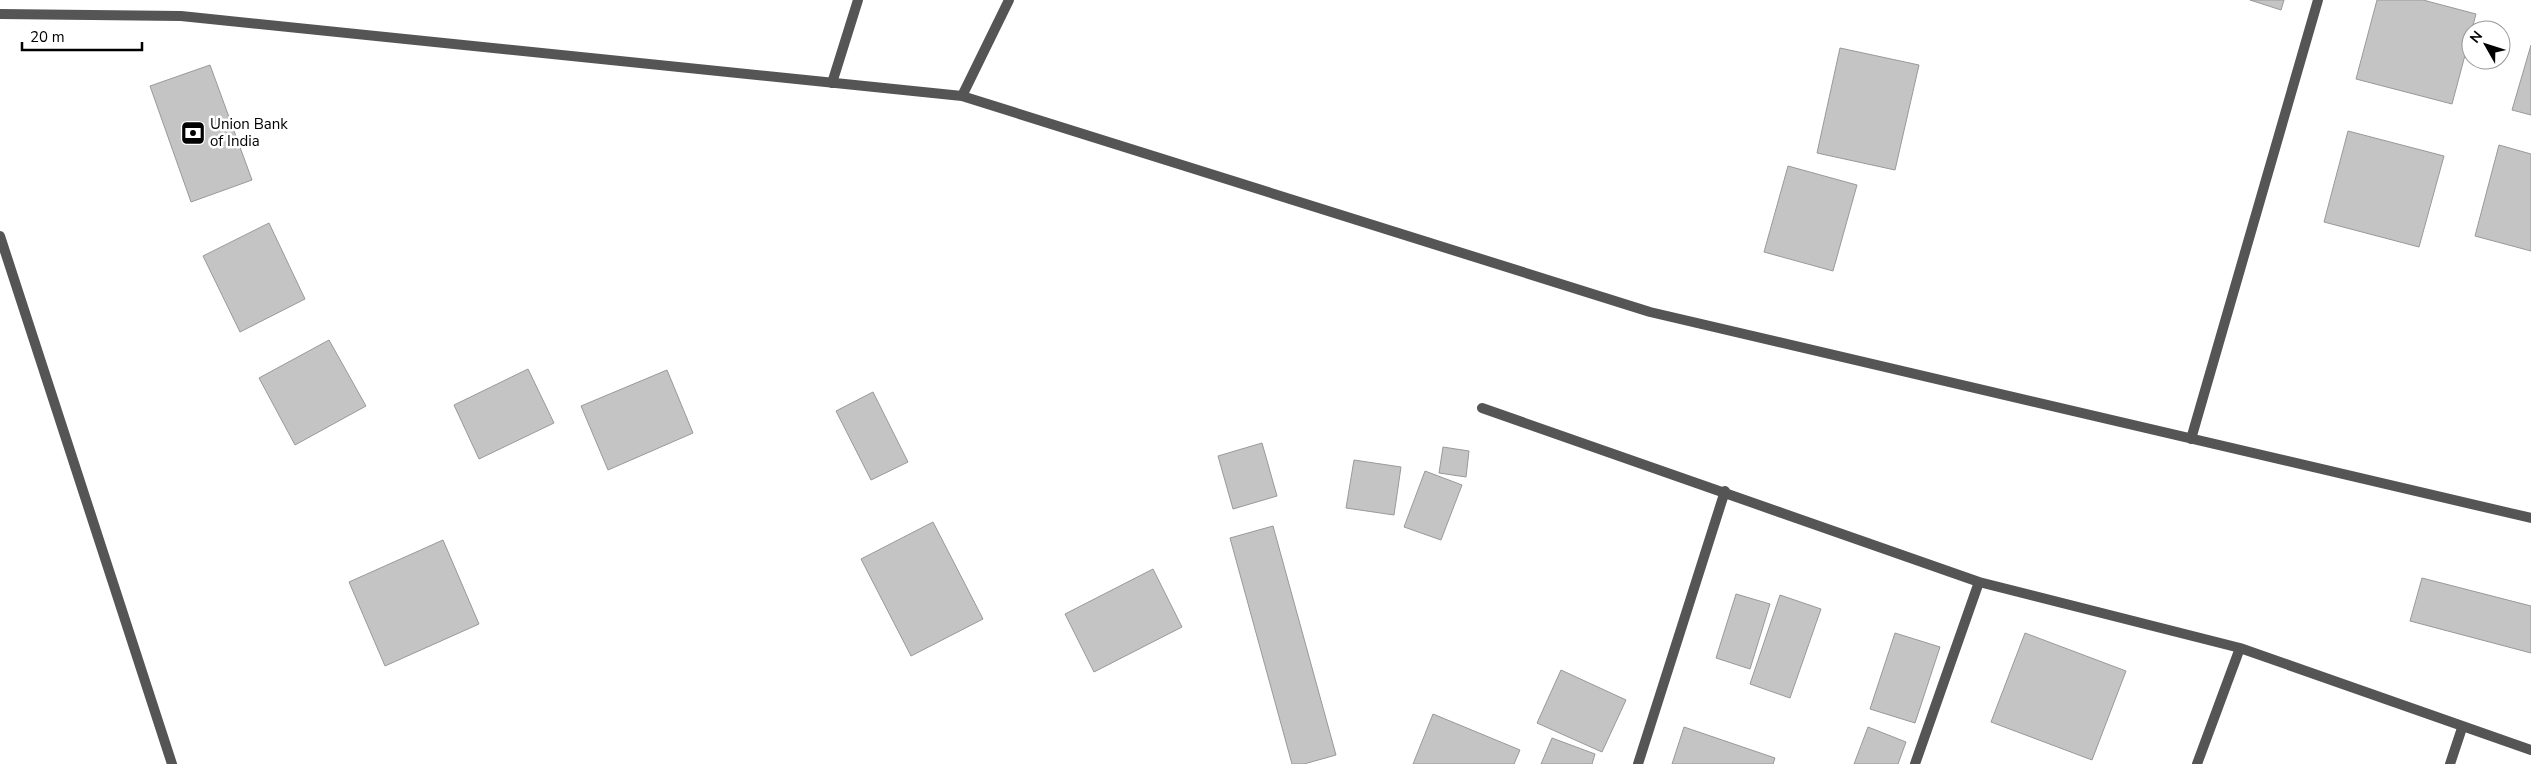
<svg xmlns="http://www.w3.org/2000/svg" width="2531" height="764" font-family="'Nunito Sans',sans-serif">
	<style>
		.building { fill: #c4c4c4; stroke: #999 }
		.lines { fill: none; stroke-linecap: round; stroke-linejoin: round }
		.service { stroke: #555; stroke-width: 10 }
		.minor { stroke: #555; stroke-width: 10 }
		.labels { text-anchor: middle; stroke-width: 5; stroke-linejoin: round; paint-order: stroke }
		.poi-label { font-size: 15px; fill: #000; stroke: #fff; text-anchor: start }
	</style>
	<rect width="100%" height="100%" fill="#fff"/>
	<path class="building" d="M2250 0H2284L2281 10Z
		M2377 0H2423L2476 14 2452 104 2356 79Z
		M2531 45V115L2512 110Z
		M1840 48 1919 65 1895 170 1817 153Z
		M210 65 252 180 191 202 150 86Z
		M2348 131 2444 156 2419 247 2324 222Z
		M2499 145 2531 154V251L2475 236Z
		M1788 166 1857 185 1833 271 1764 252Z
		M269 223 305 299 240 332 203 256Z
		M329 340 366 406 295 445 259 378Z
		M528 369 554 423 479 459 454 405Z
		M667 370 693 433 608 470 581 406Z
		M873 392 908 462 871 480 836 411Z
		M1262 443 1277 496 1233 509 1218 456Z
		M1443 447 1469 451 1466 477 1439 473Z
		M1354 460 1401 467 1394 515 1346 508Z
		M1425 471 1462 485 1441 540 1404 527Z
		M933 522 983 619 911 656 861 559Z
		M1273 526 1336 755 1304 764H1292L1230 538Z
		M443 540 479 624 385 666 349 582Z
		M1153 569 1182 627 1094 672 1065 614Z
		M2422 578 2531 606V653L2410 621Z
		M1736 594 1770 604 1750 669 1716 658Z
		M1780 595 1821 609 1790 698 1750 684Z
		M1895 633 1940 647 1915 723 1870 709Z
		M2025 633 2126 671 2092 760 1991 722Z
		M1561 670 1626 700 1602 752 1537 723Z
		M1433 714 1520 750 1514 764H1413Z
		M1684 727 1775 758 1773 764H1672Z
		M1868 727 1906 742 1898 764H1854Z
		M1552 738 1595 754 1592 764H1541Z"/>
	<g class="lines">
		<path class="service" d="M832 83 858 0"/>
		<path class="minor" d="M0 14 181 16 962 96 1650 312 2531 518
			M962 96 1009 0
			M0 236 172 764
			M1482 408 1979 582 2240 648 2531 750
			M2191 439 2318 0
			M1638 764 1725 491
			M1915 764 1979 582
			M2197 764 2240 648
			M2450 764 2462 728"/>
	</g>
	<defs>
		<symbol id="bank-square" viewBox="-11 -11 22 22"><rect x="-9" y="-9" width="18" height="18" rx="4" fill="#000" stroke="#fff"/><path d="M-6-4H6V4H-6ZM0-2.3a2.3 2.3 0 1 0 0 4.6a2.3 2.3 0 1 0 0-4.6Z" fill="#fff"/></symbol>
	</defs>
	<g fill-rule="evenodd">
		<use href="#bank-square" x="179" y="119" width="28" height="28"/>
	</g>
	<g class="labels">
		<g class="poi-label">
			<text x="210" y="129">Union Bank<tspan x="210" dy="17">of India</tspan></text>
		</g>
	</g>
	<g transform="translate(2486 45) rotate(309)"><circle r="24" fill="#ffffff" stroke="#999999"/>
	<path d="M0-4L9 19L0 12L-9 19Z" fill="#000000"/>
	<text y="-8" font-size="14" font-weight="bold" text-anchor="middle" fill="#000000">N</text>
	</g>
	<path d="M22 42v8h120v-8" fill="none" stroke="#000000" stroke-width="2.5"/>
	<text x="30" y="42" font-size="15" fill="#000000" stroke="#ffffff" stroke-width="4" paint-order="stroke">20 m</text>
</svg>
